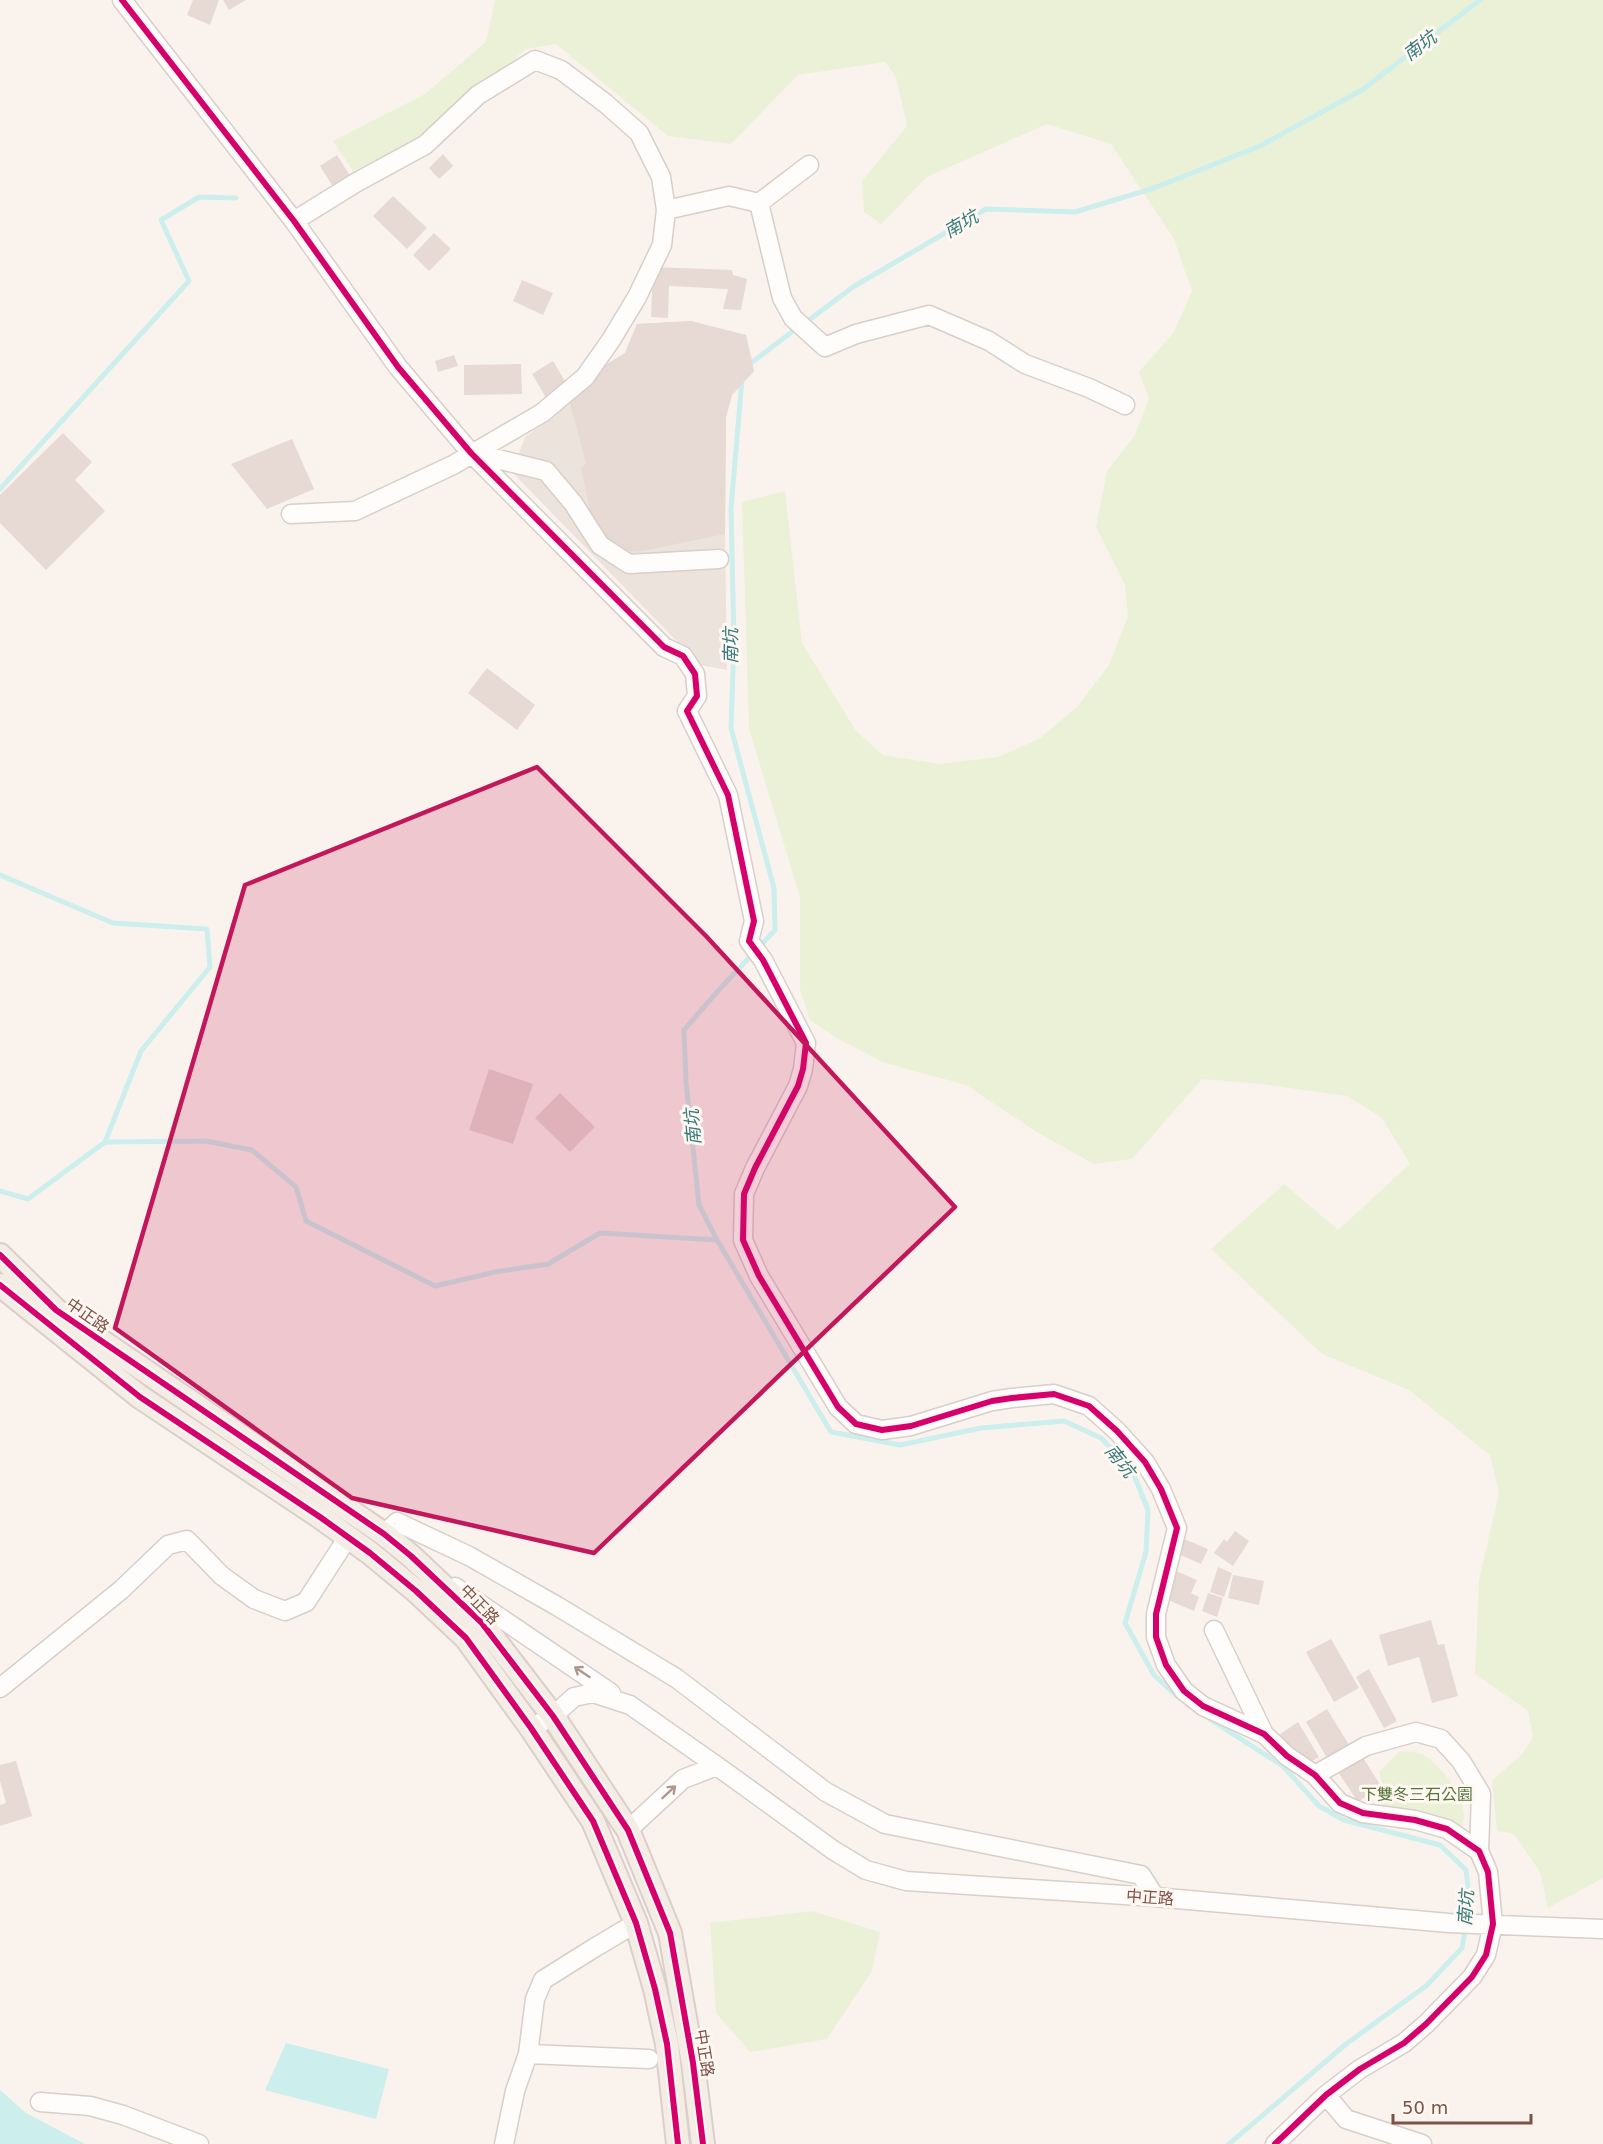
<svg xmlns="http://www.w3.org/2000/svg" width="1603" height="2144" font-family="'DejaVu Sans','Noto Sans TC',sans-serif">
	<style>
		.industrial { fill: #ede3dd }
		.green { fill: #eaf1d6 }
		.water { fill: #cceeec }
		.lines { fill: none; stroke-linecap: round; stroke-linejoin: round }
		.stream { stroke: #cceeec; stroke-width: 5 }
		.building { fill: #e7d9d3 }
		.minor-casing { stroke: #d8ceca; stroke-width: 21 }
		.major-casing { stroke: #dcceca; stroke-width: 26 }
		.minor { stroke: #fefdfc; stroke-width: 18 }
		.major { stroke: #f4ede6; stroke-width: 22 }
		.cycleway-casing { stroke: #fff7f1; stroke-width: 10 }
		.cycleway { stroke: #d6006c; stroke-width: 6 }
		.oneway { stroke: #b19690 }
		.marked { fill: #c2185b; fill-opacity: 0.2; stroke: #c2185b; stroke-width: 4.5; stroke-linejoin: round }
		.labels { text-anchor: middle; stroke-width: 6; stroke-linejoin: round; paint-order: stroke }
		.street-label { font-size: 16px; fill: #7d5248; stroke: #fff7f1 }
		.park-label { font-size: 16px; fill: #557739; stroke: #fff7f1 }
		.water-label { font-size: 18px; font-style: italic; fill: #367b7c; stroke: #fff7f1 }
	</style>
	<rect width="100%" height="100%" fill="#faf3ed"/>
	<path class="industrial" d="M691 321 746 335 754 371 732 395 726 417 725 534 727 670 700 665 512 472 525 437 570 403 592 373 625 353 637 324Z"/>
	<path class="green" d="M495 0H1603V1878L1548 1908 1540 1872 1514 1834 1497 1831 1492 1781 1522 1754 1533 1738 1528 1711 1475 1674 1479 1580 1499 1493 1490 1455 1409 1390 1322 1354 1211 1249 1284 1184 1338 1230 1410 1164 1382 1118 1347 1096 1262 1084 1202 1079 1132 1159 1094 1164 1035 1131 966 1085 885 1063 838 1039 810 1020 800 990V897L749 729 742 502 785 491 802 643 856 731 883 755 940 764 998 757 1039 739 1078 706 1109 665 1128 616 1125 585 1096 527 1107 471 1135 435 1149 398 1139 372 1174 332 1192 291 1174 239 1111 144 1047 124 927 177 881 224 864 212 862 181 907 126 896 77 885 62 798 75 731 144 668 136 556 44 526 49 422 139 353 171 333 141 425 94 486 42Z
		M1400 1751C1406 1752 1414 1751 1419 1753 1439 1761 1465 1796 1464 1817 1463 1826 1455 1834 1448 1840L1441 1839 1426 1832 1380 1820 1383 1786 1379 1772Z
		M813 1911 880 1932 872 1971 827 2039 750 2052 716 2013 710 1923Z"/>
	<path class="water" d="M286 2043 389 2069 376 2119 265 2090Z
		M0 2090 26 2113 85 2144H0Z"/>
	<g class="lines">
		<path class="stream" d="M805 323 853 287 986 209 1075 212 1154 188 1260 146 1362 90 1480 0
			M747 366 797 328
			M742 379 731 509 734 641 731 728 774 888 775 930 717 992 684 1030 686 1082 699 1205 717 1240 831 1432 900 1445 981 1428 1064 1421 1101 1438 1132 1470 1148 1510 1146 1552 1125 1623 1154 1675 1178 1697
			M0 489 189 281 161 220 199 197 236 198
			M0 875 113 923 207 929 210 967 141 1051 105 1142 206 1141 252 1150 296 1187 306 1221 435 1286 495 1272 548 1264 600 1233 717 1240
			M0 1191 28 1199 105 1142
			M1188 1705 1283 1766 1319 1806 1344 1820 1440 1845 1466 1870 1470 1903 1462 1948 1426 1986 1346 2044 1229 2144"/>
	</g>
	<path class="building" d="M193 0H219L210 25 187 15Z
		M223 0H246L229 10Z
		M443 154 453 166 439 179 429 168Z
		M337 155 352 179 335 190 320 166Z
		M393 196 427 228 407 249 373 216Z
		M434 233 451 249 429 271 413 255Z
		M653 267 732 270 733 275 747 279 741 310 723 309 728 289 669 286 668 318 651 317Z
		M522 280 553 293 543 315 513 301Z
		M691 321 746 335 754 371 732 395 726 417 725 534 642 551 621 552 593 524 581 469 586 463 570 403 592 373 625 353 637 324Z
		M454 355 458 366 438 372 435 361Z
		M553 361 569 388 548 401 532 374Z
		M521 364 522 394 464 395V365Z
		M63 433 92 462 75 480 105 511 46 570 0 523V495Z
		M292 439 314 489 267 509 231 464Z
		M487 668 535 705 517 730 468 693Z
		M489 1069 533 1084 513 1144 469 1130Z
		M560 1093 595 1127 570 1152 535 1118Z
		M1235 1531 1249 1541 1233 1566 1214 1553 1224 1539 1227 1542Z
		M1182 1538 1208 1549 1201 1564 1176 1553Z
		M1218 1567 1232 1573 1224 1597 1210 1592Z
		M1174 1570 1197 1580 1191 1593 1199 1597 1194 1611 1163 1598Z
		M1233 1575 1264 1581 1259 1605 1228 1598Z
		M1208 1593 1223 1598 1217 1617 1202 1611Z
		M1431 1620 1438 1645 1444 1644 1458 1696 1432 1703 1419 1657 1388 1666 1379 1635Z
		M1331 1639 1359 1688 1334 1702 1306 1652Z
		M1369 1669 1397 1721 1384 1728 1356 1677Z
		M1327 1709 1349 1745 1327 1758 1306 1722Z
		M1298 1722 1319 1757 1307 1764 1276 1737Z
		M1362 1756 1381 1786 1358 1802 1338 1772Z
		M16 1761 32 1816 0 1826V1805L6 1803 0 1781V1765Z"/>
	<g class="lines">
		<defs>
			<path id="minor" d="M122 0 294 221 398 367 471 453 664 647 683 656 695 674 697 696 687 711 728 795 754 921 749 941 763 960 806 1043 803 1069 798 1086 755 1168 744 1194 743 1240 759 1276 838 1407 856 1424 882 1430 911 1426 992 1401 1012 1398 1054 1394 1089 1406 1117 1431 1145 1462 1161 1489 1177 1528 1156 1614V1637L1166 1665 1184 1691 1203 1706 1264 1734 1287 1756 1315 1775 1340 1803 1363 1813 1415 1820 1447 1829 1479 1851 1488 1872 1493 1924 1486 1955 1472 1977 1426 2024 1404 2043 1360 2069 1326 2095 1275 2144
				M759 203 809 165
				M294 221 357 182 425 145 478 95 535 60 561 70 605 103 639 133 661 177 666 210 729 196 759 203 782 298 793 318 825 347 856 334 929 315 989 341 1025 364 1089 388 1125 405
				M473 453 546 471 573 503 600 545 629 564 719 559
				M291 514 355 511 453 465 542 413 585 377 611 340 637 297 662 245 666 210
				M384 1534 397 1522 469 1556 557 1606 676 1678 826 1792 885 1824 1141 1875 1155 1897
				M455 1587 611 1693
				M1214 1630 1264 1734
				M0 1688 121 1590 168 1545 187 1540 222 1576 254 1599 285 1611 306 1602 348 1537
				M531 1728 553 1716 574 1697 593 1693 630 1705 717 1766 833 1850 866 1870 906 1881 1155 1897 1449 1923 1603 1929
				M1315 1775 1366 1746 1416 1732 1441 1739 1461 1761 1481 1794 1479 1851
				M628 1830 683 1779 717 1766
				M528 2054 649 2059
				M1326 2095 1346 2119 1422 2144
				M40 2102 90 2106 123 2115 199 2144
				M504 2144 515 2091 528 2054 535 1999 543 1980 594 1948 636 1923"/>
			<path id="major" d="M0 1255 56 1310 384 1534 411 1556 481 1622 553 1716 628 1830 670 1933 693 2063 703 2144
				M0 1285 140 1397 320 1517 370 1553 416 1591 466 1638 531 1728 593 1821 636 1923 655 1989 667 2044 678 2144"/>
		</defs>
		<use href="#minor" class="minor-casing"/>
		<use href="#major" class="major-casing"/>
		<use href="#minor" class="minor"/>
		<use href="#major" class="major"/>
		<defs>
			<path id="cycleway" d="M122 0 294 221 398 367 471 453 664 647 683 656 695 674 697 696 687 711 728 795 754 921 749 941 763 960 806 1043 803 1069 798 1086 755 1168 744 1194 743 1240 759 1276 838 1407 856 1424 882 1430 911 1426 992 1401 1012 1398 1054 1394 1089 1406 1117 1431 1145 1462 1161 1489 1177 1528 1156 1614V1637L1166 1665 1184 1691 1203 1706 1264 1734 1287 1756 1315 1775 1340 1803 1363 1813 1415 1820 1447 1829 1479 1851 1488 1872 1493 1924 1486 1955 1472 1977 1426 2024 1404 2043 1360 2069 1326 2095 1275 2144
				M0 1255 56 1310 384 1534 411 1556 481 1622 553 1716 628 1830 670 1933 693 2063 703 2144
				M0 1285 140 1397 320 1517 370 1553 416 1591 466 1638 531 1728 593 1821 636 1923 655 1989 667 2044 678 2144"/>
		</defs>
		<use href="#cycleway" class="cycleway-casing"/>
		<use href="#cycleway" class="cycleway"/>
	</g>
	<defs><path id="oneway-shaft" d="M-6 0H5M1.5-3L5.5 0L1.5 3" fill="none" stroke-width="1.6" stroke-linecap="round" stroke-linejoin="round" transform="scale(1.5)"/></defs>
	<g class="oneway">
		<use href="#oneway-shaft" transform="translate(582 1672) rotate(-146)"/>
		<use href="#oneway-shaft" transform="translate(669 1792) rotate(-43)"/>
	</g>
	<path class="marked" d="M537 767 706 936 955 1207 594 1553 352 1498 115 1328 245 885Z"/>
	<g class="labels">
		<g class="street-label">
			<text transform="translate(88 1315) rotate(35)" y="6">中正路</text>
			<text transform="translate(480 1604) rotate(46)" y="6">中正路</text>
			<text transform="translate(1150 1897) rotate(4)" y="6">中正路</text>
			<text transform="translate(705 2053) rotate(81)" y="6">中正路</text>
		</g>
		<g class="park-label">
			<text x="1417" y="1800">下雙冬三石公園</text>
		</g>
		<g class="water-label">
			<text transform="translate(1420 46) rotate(-37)" y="6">南坑</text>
			<text transform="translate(961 224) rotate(-30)" y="6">南坑</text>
			<text transform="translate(731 646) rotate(-90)" y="6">南坑</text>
			<text transform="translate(693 1127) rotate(-95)" y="6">南坑</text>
			<text transform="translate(1120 1461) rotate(51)" y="6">南坑</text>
			<text transform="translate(1466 1908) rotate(-86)" y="6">南坑</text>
		</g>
	</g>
	<path d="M1393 2114v9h138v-9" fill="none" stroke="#7d5248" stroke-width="3"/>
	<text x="1402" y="2114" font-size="18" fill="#7d5248" stroke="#fff7f1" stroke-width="4.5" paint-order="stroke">50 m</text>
</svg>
